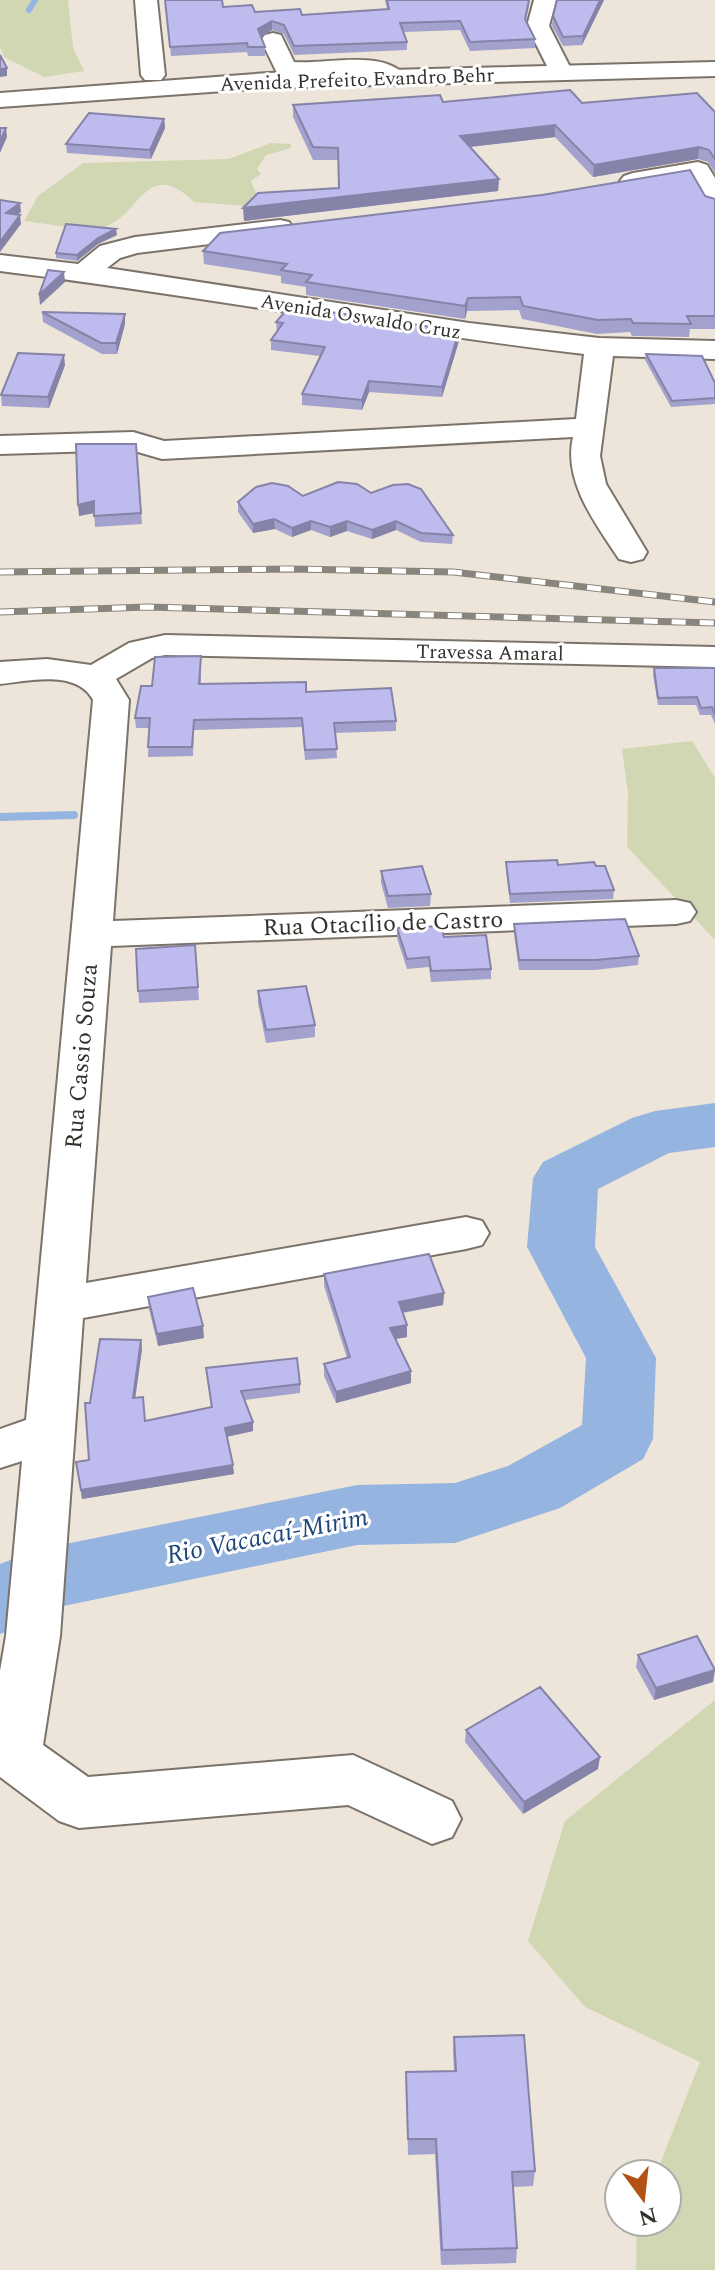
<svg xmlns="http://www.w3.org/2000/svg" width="715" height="2270" font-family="Spectral,serif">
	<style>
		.green { fill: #d0d7b2 }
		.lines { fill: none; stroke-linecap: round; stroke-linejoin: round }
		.stream-far1 { stroke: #95b4df; stroke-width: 6 }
		.stream { stroke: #95b4df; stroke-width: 8 }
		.river { fill: #95b4df; fill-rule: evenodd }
		.minor-casing { stroke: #7b7369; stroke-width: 4 }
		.highway-casing { stroke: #7b7369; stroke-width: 4 }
		.minor { fill: #fff; fill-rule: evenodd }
		.highway { fill: #fff; fill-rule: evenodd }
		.rail-casing { stroke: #89847c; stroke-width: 7 }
		.rail { stroke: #fff; stroke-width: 5; stroke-dasharray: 14; stroke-linecap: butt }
		.wall { fill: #a3a1cd }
		.shaded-wall { fill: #8583a7 }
		.building { fill: #bebbee; stroke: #8583a7; stroke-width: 2 }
		.labels { text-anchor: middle; stroke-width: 6; stroke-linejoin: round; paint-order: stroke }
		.far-street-label { font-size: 20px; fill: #34312d; stroke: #fff }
		.street-label { font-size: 24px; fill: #34312d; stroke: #fff }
		.water-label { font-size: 26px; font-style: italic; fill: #1d467b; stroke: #fff }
	</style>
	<rect width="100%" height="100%" fill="#ede5d9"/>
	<path class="green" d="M0 0H68L73 48 84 71 44 77 4 57 0 47Z
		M271 143 291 144V148L266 155 257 169 261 174 251 181 262 207 255 210 246 206 194 202C145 154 139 221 100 228 81 231 45 223 24 221L38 196 83 163 229 159Z
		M692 741 715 778V940L627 847 628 793 622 749Z
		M715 1700V2270H636L637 2222H667V2174H656L700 2062 585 2007 528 1941 565 1821Z"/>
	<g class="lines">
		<path class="stream-far1" d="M29 10 35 0"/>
		<path class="stream" d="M0 817 74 815"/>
		<path class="river" d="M715 1103V1147L669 1153 598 1189 595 1247 656 1358 653 1439 643 1459 560 1508 455 1543 357 1545 54 1608 27 1624 0 1634V1564L36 1550 357 1485 455 1483 508 1466 582 1425 586 1358 527 1247 533 1178 543 1162 632 1118 655 1111Z"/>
		<defs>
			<path id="minor" d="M135 0H157L165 75 161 80H145L141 75Z
				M534 0H556L549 26 573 73 569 78H553L527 26Z
				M273 33 281 35 294 62C326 65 385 48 407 78L403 83C388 87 381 77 367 75 336 71 307 81 277 73L261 40 265 35Z
				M698 162 707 165 715 178V209L706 207 690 179 633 189 624 186 620 181 624 176 633 173Z
				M280 220 289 222 293 228 289 234 137 253 120 258 107 268 469 323 599 338 715 341V359L613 356 600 456 606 484 647 552 643 559 631 562 619 559C595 523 563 481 573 437L162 459 131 450 0 454V436L133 432 164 441 576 419 584 354C388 331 195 295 0 271V255L78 264 100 246 135 237Z
				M165 635 715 647V667L165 655 152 658 116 679 129 700 113 921 676 900 690 903 696 912 690 921 676 924 111 946 86 1283 466 1217 482 1221 489 1233 482 1245 466 1249 83 1318 60 1636 43 1745 88 1777 353 1755 452 1801 461 1819 452 1837 432 1844 348 1805 79 1828 59 1821 0 1777V1671L6 1636 22 1461 0 1468V1429L26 1420 93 700C77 669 28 681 0 684V662L47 659 91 665 129 643Z"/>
			<path id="highway" d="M715 62V76L268 88 0 107V93L268 73Z"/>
		</defs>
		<use href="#minor" class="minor-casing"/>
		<use href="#highway" class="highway-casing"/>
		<use href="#minor" class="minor"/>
		<use href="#highway" class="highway"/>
		<defs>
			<path id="rail" d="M0 572 291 569 453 572 715 602
				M0 612 148 607 715 623"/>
		</defs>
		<use href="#rail" class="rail-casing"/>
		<use href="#rail" class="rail"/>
	</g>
	<path class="wall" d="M165 0 223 7 255 12 302 15 387 9 385 0H530L526 21 535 39V48L470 51 460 30 404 32 407 42V50L294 55 284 34 272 30 261 37 265 47V56H248L247 52 171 56Z
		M604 0 582 45 563 46 552 26 553 16Z
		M443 102 582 103 715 112V173L708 162 698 159 593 177 555 137 470 147 499 179 498 191 244 221 338 188V160H313L293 117V105Z
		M164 119 165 128 151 159 67 153 66 144Z
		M705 196 715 199V329H690L689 337 632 336 630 332 597 334 522 319 519 310 467 311 465 319 306 295V287L281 283V276L204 264 203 251Z
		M117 235 98 244 77 261 56 258V253Z
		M42 312 125 314V324L117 354H102L43 322Z
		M276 322 459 331V341L442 397 369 392 362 410 302 405V394L320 356 271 350V340L277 332Z
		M646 354 715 383V404L671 407 645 360Z
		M65 365 49 408 2 406 1 395Z
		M136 444 142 524 95 527 94 513 79 516Z
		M371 493 453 535 452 544 421 542 396 530 372 539 347 531 330 537 311 530 292 537 275 529 253 533 238 512V502L303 496Z
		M201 656V684L306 692 396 721V731L335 733 337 758 305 760 302 727 194 730 193 756 148 757 149 728H136L135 718 152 686Z
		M654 668H715V724L711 715H700L696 705H658L653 675Z
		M506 862 596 866 614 890 613 899 510 903 506 871Z
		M381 871 431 894 430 906 388 908 381 883Z
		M514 924 639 956 638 965 595 970H519L514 933Z
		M397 928 444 937 491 969V979L431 982 429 967 407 969 397 938Z
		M195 945 199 1000 139 1003 136 949Z
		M258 991 315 1025V1037L266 1043 258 1003Z
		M324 1274 444 1293 443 1305 403 1313 407 1337 395 1339 411 1383 336 1403 324 1376V1364L347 1358 324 1286Z
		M148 1297 204 1338 158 1346 149 1309Z
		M142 1349 135 1398 145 1421 211 1407 206 1368 300 1384V1393L245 1400 253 1422V1431L227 1437 234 1474 82 1499 76 1462 89 1460 90 1403Z
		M638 1655 713 1682 654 1700 636 1667Z
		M466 1730 598 1769 523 1814 465 1742Z
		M454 2037 535 2171 533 2186 513 2187 517 2248 516 2263 441 2265 435 2154 408 2155 406 2072 454 2071 453 2052Z"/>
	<path class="shaded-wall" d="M600 0H604L582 45 583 36Z
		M272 21V30L259 38 258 29Z
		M7 68V76L0 77V69Z
		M164 119 165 128 151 159 150 150Z
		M555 125V137L460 148V136Z
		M6 128 7 137 0 153V142Z
		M699 147 698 159 593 177 594 165Z
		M499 179 498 191 244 221 243 208Z
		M20 203 21 212 7 223 6 213Z
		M20 215 21 224 0 252V242Z
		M116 229 117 235 98 244 77 261V255L98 238Z
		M64 272 65 282 40 305 39 295Z
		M468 298 467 311 465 319V306Z
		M125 314V324L117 354 116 343Z
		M459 331V341L442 397V387Z
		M64 355 65 365 49 408 48 397Z
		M369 381V392L362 410V400Z
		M94 501V513L79 516 78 505Z
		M274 519 275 529 253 533V524Z
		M311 521V530L292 537V528Z
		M347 521V531L330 537V527Z
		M396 521V530L372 539V530Z
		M444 1293 443 1305 399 1313V1302Z
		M407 1325V1337L390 1340V1328Z
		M203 1326 204 1338 158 1346 157 1334Z
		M141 1340 142 1349 134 1407 133 1398Z
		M411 1371V1383L336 1403V1392Z
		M253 1422V1431L225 1437V1428Z
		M233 1465 234 1474 82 1499 81 1490Z
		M715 1670 713 1682 654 1700 656 1688Z
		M600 1757 598 1769 523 1814 524 1802Z"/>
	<path class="building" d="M165 0H222L223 7 252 5 255 12 300 9 302 15 389 9 387 0H529L525 19 535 39 470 42 460 21 400 23 407 42 294 46 284 25 272 21 258 29 265 47H248L247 43 170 47Z
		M557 0H600L583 36 563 37 553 16Z
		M0 55 7 68 0 69Z
		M570 90 582 103 697 93 715 112V159L709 150 699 147 594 165 555 125 460 136 499 179 243 208 258 193 339 188 338 148 313 147 293 105 440 95 443 102Z
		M89 113 164 119 150 150 66 144Z
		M0 128H6L0 142Z
		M690 170 705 196 715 199V316H687L691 324 633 323 631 319 598 320 523 306 520 297 468 298 465 306 306 282 312 275 281 270 287 264 203 251 220 233 542 195Z
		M0 200 20 203 6 213 20 215 0 242Z
		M66 224 116 229 98 238 77 255 56 253Z
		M48 270 64 272 39 295Z
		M290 306 459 331 442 387 369 381 362 400 302 394 325 347 271 340 283 323 276 322Z
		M42 312 125 314 116 343H101Z
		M18 353 64 355 48 397 1 395Z
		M646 354 702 356 715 383V398L672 401Z
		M76 444H136L141 513 94 516V501L78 505Z
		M338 482 357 484 371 493 393 485 408 484 421 489 453 535 421 533 396 521 372 530 347 521 330 527 311 521 292 528 274 519 253 524 238 502 256 487 272 483 288 486 303 496Z
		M201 656 199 684 306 682V692L391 688 396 721 334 723 337 749 305 750 302 718 194 720 192 747H148L150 718H135L141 686H152L155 657Z
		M654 668H715V715L712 707 701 708 697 697 658 698Z
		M557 860 558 865 594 862 596 866H605L614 890 510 894 506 862Z
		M422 866 431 894 388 896 381 871Z
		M625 919 639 956 596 960H519L514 924Z
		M441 926 444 937 486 935 491 969 431 971 429 957 407 959 397 928Z
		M195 945 198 987 138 991 136 949Z
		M306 986 315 1025 266 1030 258 991Z
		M429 1254 444 1293 399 1302 407 1325 390 1328 411 1371 336 1392 324 1364 350 1357 324 1274Z
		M193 1288 203 1326 157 1334 148 1297Z
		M100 1339 141 1340 133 1398 143 1397 145 1421 212 1407 206 1368 297 1358 300 1384 241 1391 253 1422 225 1428 233 1465 81 1490 76 1462 89 1460 85 1403H90Z
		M697 1636 715 1670 656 1688 638 1655Z
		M540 1687 600 1757 524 1802 466 1730Z
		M524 2035 535 2171 512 2172 517 2248 442 2250 436 2139H408L406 2072 456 2071 454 2037Z"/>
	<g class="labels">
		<g class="far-street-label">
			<text transform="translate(357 79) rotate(-2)" y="7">Avenida Prefeito Evandro Behr</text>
			<text transform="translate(361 316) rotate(9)" y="7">Avenida Oswaldo Cruz</text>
			<text transform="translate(490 652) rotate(1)" y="7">Travessa Amaral</text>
		</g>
		<g class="street-label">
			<text transform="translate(383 923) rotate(-2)" y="8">Rua Otacílio de Castro</text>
			<text transform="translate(81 1056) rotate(-85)" y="8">Rua Cassio Souza</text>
		</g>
		<g class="water-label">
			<text transform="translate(267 1535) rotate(-11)" y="9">Rio Vacacaí-Mirim</text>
		</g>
	</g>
	<g transform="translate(643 2198) rotate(165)"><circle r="38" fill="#ffffff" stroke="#aeadab" stroke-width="2"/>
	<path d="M0-6L14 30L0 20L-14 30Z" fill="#b35214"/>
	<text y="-12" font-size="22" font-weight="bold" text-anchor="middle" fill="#34312d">N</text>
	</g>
</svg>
